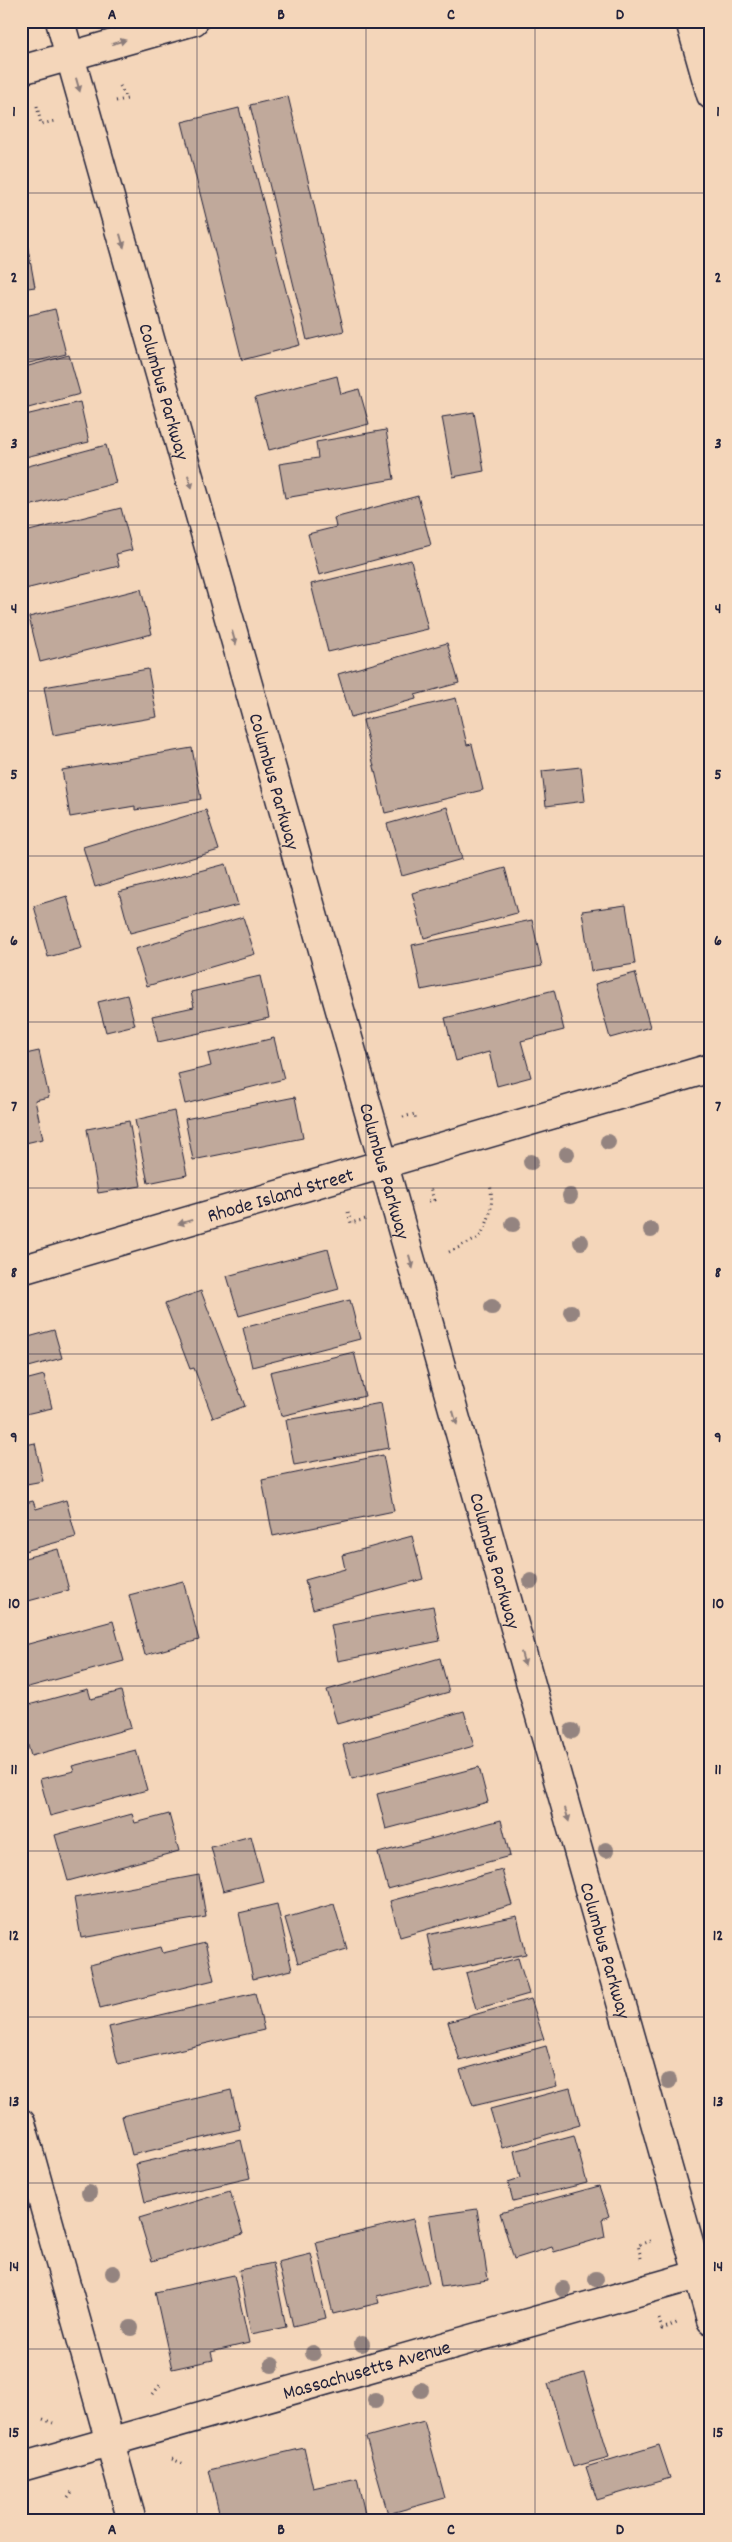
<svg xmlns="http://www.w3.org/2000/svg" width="732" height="2542" font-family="Dekko,sans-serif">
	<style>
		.building { fill: #c0a99b; stroke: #22223b }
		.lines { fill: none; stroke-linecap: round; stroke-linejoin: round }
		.minor-casing { stroke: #22223b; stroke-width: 31 }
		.primary-casing { stroke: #22223b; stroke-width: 31 }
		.path { stroke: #22223b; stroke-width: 3; stroke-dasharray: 1 4; stroke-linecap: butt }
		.minor { stroke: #f4d6ba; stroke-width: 28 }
		.primary { stroke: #f4d6ba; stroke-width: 28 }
		.tree { fill: #948480 }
		.oneway { fill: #8b7c7a }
		.grid { fill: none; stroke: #22223b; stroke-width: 1; stroke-opacity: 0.55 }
		.labels { text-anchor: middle; stroke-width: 4; stroke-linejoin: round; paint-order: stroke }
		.street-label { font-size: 20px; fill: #22223b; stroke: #f4d6ba }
		.neatline { fill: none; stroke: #22223b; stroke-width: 2 }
		.grid-label { font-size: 16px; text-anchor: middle; font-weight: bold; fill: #22223b }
	</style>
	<rect width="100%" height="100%" fill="#f4d6ba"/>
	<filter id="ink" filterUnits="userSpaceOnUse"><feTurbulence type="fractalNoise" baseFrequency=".02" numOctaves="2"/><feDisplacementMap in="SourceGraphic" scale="10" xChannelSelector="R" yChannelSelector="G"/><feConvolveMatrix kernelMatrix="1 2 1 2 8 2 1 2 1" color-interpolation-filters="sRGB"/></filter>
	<g filter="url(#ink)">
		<path class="building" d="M288 96 344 331 307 340 250 105Z
			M239 108 300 345 242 360 182 122Z
			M21 211 35 287 21 289Z
			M55 309 66 354 21 365V317Z
			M69 355 80 394 21 410V368Z
			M337 376 341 394 359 389 369 424 269 450 255 398Z
			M80 402 89 442 21 458V416Z
			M474 412 484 471 453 477 442 417Z
			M386 430 394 479 285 498 279 464 318 458 316 442Z
			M106 445 116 483 21 508V468Z
			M418 496 431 545 319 575 308 534 336 527 334 518Z
			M121 508 132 550 116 554 119 566 21 590V533Z
			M411 560 428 629 328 652 311 584Z
			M141 589 152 634 40 662 29 617Z
			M447 643 459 683 415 695 416 699 351 717 338 674Z
			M148 669 157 717 53 735 44 687Z
			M456 698 467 745 472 744 483 790 385 813 363 720Z
			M192 748 201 799 135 810V806L70 817 62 770Z
			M581 767 585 801 546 806 542 771Z
			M447 807 462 859 402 876 387 824Z
			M206 810 219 850 95 887 83 847Z
			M226 864 238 905 130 933 119 892Z
			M505 868 517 913 424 938 412 893Z
			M67 896 82 948 48 957 34 906Z
			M626 905 635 964 591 971 582 911Z
			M243 917 255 954 147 986 135 949Z
			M532 920 542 966 421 990 412 945Z
			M635 973 650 1027 610 1038 595 984Z
			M260 976 269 1018 158 1042 152 1016 194 1007 191 992Z
			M554 990 564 1030 521 1041 531 1077 497 1086 489 1052 456 1061 445 1018Z
			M127 995 135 1025 106 1032 98 1002Z
			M274 1038 284 1079 185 1104 178 1074 211 1066 208 1054Z
			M39 1051 49 1097 35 1100 43 1139 21 1144V1055Z
			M295 1097 303 1138 193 1160 185 1119Z
			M174 1111 187 1175 148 1183 135 1120Z
			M129 1121 141 1186 98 1193 87 1129Z
			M328 1249 339 1289 239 1316 227 1276Z
			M201 1291 245 1406 213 1418 194 1368 190 1369 165 1304Z
			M350 1300 360 1339 252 1367 243 1328Z
			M54 1330 62 1358 25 1368 21 1354V1339Z
			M354 1352 365 1396 281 1416 270 1372Z
			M44 1375 52 1408 21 1415V1381Z
			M381 1403 389 1448 294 1465 286 1420Z
			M35 1443 43 1481 21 1485V1446Z
			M383 1455 394 1511 273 1536 262 1480Z
			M66 1500 76 1537 21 1552V1504L33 1501 36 1509Z
			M412 1536 423 1579 313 1609 305 1580 345 1569 342 1555Z
			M58 1549 69 1590 21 1603V1559Z
			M183 1581 199 1640 145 1655 129 1595Z
			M433 1606 440 1641 338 1661 331 1625Z
			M113 1621 124 1661 21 1689V1646Z
			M440 1658 449 1692 337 1724 327 1690Z
			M88 1689 91 1699 121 1691 131 1728 31 1756 21 1721V1707Z
			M464 1711 474 1746 352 1779 343 1745Z
			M136 1750 147 1790 50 1816 40 1779 74 1771 72 1766Z
			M479 1767 488 1802 386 1829 377 1794Z
			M132 1814 135 1823 169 1814 179 1851 68 1881 55 1835Z
			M501 1820 510 1856 388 1889 378 1853Z
			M251 1836 263 1881 223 1891 211 1847Z
			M502 1870 512 1905 400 1937 390 1901Z
			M199 1875 206 1917 81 1938 74 1898Z
			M277 1904 292 1970 253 1979 239 1913Z
			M334 1904 347 1949 298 1963 285 1918Z
			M517 1916 526 1954 435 1972 427 1935Z
			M205 1943 214 1980 100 2008 90 1965 161 1947 163 1953Z
			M518 1958 529 1994 476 2009 466 1973Z
			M255 1993 264 2030 118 2064 109 2027Z
			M531 1999 544 2039 460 2061 448 2022Z
			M546 2046 557 2086 473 2106 460 2070Z
			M570 2088 580 2125 502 2148 490 2109Z
			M231 2090 240 2129 132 2155 122 2116Z
			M574 2135 587 2183 513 2201 508 2182 520 2178 514 2151Z
			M241 2140 250 2178 145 2202 136 2164Z
			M599 2186 609 2216 602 2219 605 2237 554 2252 552 2247 514 2259 500 2213Z
			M230 2191 243 2234 152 2261 139 2218Z
			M477 2209 488 2280 441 2287 429 2216Z
			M413 2219 429 2283 377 2296 379 2303 333 2314 316 2242Z
			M311 2254 326 2318 293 2326 278 2262Z
			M273 2263 286 2327 251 2334 239 2270Z
			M234 2275 249 2343 211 2352 213 2360 172 2369 155 2292Z
			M584 2373 609 2457 573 2467 548 2384Z
			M424 2421 445 2498 388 2514 366 2437Z
			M659 2445 670 2478 597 2500 586 2467Z
			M304 2448 313 2488 357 2478 365 2514 336 2521H221L209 2470Z"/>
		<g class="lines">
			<defs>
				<g id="minor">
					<path id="s1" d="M60 21 711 2320"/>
					<path d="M690 21 711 95"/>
					<path d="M21 70 194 21"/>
					<path id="s2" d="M21 1270 711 1068"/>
					<path id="s3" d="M21 2467 711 2271"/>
				</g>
				<path id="primary" d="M21 2123 132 2521"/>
			</defs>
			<use href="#minor" class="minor-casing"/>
			<use href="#primary" class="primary-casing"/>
			<path class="path" d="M116 101 127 99 119 84
				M37 106 41 124 55 121
				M403 1117 415 1114 416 1120
				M429 1201 434 1200 430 1187
				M348 1212 351 1223 366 1219
				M449 1252 479 1238C490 1220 494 1205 490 1184
				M641 2258 638 2245 653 2240
				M659 2319 662 2329 677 2323
				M153 2394 160 2385
				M43 2419 53 2423
				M172 2459 184 2464
				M68 2497 74 2489"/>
			<use href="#minor" class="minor"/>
			<use href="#primary" class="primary"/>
		</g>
		<g class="tree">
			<circle cx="608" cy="1142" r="8"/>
			<circle cx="567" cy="1154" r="8"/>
			<circle cx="531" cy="1162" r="8"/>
			<circle cx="570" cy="1196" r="8"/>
			<circle cx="513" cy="1224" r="8"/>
			<circle cx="651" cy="1230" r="8"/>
			<circle cx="581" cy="1242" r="8"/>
			<circle cx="492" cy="1307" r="8"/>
			<circle cx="571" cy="1312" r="8"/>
			<circle cx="531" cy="1581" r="8"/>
			<circle cx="572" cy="1731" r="8"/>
			<circle cx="606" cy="1850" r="8"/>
			<circle cx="669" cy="2081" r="8"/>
			<circle cx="89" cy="2193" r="8"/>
			<circle cx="113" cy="2273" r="8"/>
			<circle cx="596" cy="2279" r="8"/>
			<circle cx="563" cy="2289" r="8"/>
			<circle cx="131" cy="2328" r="8"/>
			<circle cx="362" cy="2344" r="8"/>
			<circle cx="313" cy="2353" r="8"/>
			<circle cx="272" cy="2365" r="8"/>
			<circle cx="421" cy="2390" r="8"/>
			<circle cx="375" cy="2400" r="8"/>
		</g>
		<defs><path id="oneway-solid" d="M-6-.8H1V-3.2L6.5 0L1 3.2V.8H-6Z" transform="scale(1.25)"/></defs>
		<g class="oneway">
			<use href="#oneway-solid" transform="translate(119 42) rotate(-16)"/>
			<use href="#oneway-solid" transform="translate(78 85) rotate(74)"/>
			<use href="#oneway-solid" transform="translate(122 241) rotate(74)"/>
			<use href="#oneway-solid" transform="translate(190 482) rotate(74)"/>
			<use href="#oneway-solid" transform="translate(234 638) rotate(74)"/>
			<use href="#oneway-solid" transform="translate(185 1222) rotate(164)"/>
			<use href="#oneway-solid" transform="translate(411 1262) rotate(74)"/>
			<use href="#oneway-solid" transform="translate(455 1418) rotate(74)"/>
			<use href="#oneway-solid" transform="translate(523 1659) rotate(74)"/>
			<use href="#oneway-solid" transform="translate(567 1815) rotate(74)"/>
		</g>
	</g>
	<path class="grid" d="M197 21V2521M366 21V2521M535 21V2521M21 193H711M21 359H711M21 525H711M21 691H711M21 856H711M21 1022H711M21 1188H711M21 1354H711M21 1520H711M21 1686H711M21 1851H711M21 2017H711M21 2183H711M21 2349H711"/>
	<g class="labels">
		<g class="street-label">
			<text dy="7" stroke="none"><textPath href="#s1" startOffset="385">Columbus Parkway</textPath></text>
			<text dy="7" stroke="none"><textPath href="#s1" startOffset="790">Columbus Parkway</textPath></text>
			<text dy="7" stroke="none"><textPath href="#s1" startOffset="1195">Columbus Parkway</textPath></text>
			<text dy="7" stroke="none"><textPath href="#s2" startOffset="270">Rhode Island Street</textPath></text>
			<text dy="7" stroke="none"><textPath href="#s1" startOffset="1600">Columbus Parkway</textPath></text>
			<text dy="7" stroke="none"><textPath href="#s1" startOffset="2005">Columbus Parkway</textPath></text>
			<text dy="7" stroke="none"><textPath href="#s3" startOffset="359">Massachusetts Avenue</textPath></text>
		</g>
	</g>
	<rect width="732" height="2542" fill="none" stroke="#f4d6ba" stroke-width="55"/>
	<rect x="28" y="28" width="676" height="2486" class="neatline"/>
	<g class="grid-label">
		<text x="112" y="19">A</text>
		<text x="281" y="19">B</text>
		<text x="451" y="19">C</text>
		<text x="620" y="19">D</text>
		<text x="14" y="116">1</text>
		<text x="718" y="116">1</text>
		<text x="14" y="282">2</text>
		<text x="718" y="282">2</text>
		<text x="14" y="448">3</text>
		<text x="718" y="448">3</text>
		<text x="14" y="613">4</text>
		<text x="718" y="613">4</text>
		<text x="14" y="779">5</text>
		<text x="718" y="779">5</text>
		<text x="14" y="945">6</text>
		<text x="718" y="945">6</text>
		<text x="14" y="1111">7</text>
		<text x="718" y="1111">7</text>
		<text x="14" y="1277">8</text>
		<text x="718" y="1277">8</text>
		<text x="14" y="1442">9</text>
		<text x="718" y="1442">9</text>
		<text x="14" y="1608">10</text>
		<text x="718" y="1608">10</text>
		<text x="14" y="1774">11</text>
		<text x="718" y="1774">11</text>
		<text x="14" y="1940">12</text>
		<text x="718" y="1940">12</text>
		<text x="14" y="2106">13</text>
		<text x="718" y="2106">13</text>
		<text x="14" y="2271">14</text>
		<text x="718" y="2271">14</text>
		<text x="14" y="2437">15</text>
		<text x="718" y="2437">15</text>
		<text x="112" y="2534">A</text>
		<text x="281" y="2534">B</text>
		<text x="451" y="2534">C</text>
		<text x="620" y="2534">D</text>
	</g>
</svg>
